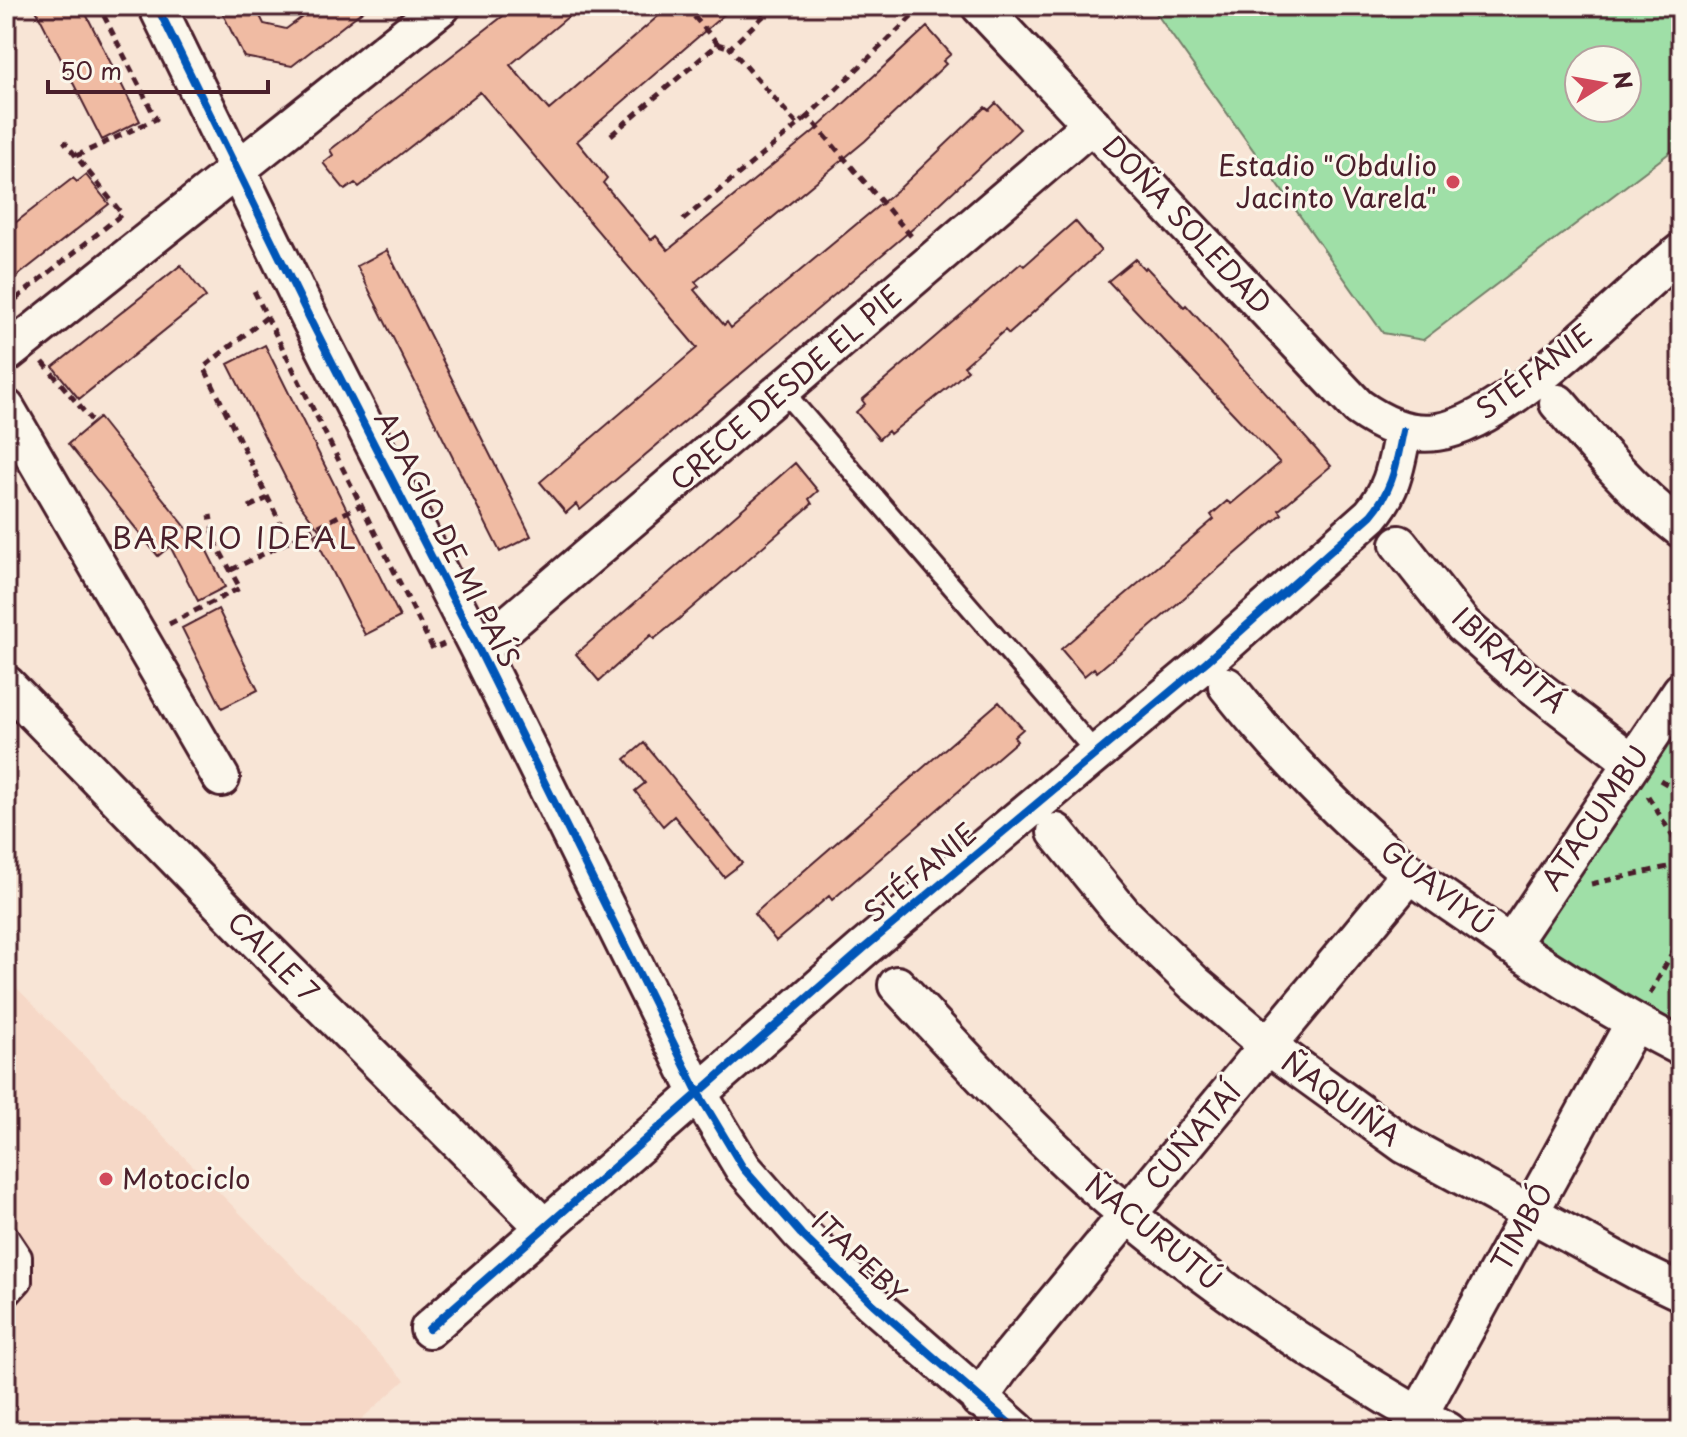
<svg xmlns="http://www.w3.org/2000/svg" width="1687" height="1437" font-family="'Playpen Sans',sans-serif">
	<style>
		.built { fill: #f6d8c7 }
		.green { fill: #9fdfa7; stroke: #747f69; stroke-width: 2; fill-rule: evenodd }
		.building { fill: #f0bba3; stroke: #4a1f2b; stroke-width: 2 }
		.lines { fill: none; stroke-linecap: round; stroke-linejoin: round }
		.lane-casing { stroke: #4a1f2b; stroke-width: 24 }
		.street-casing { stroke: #4a1f2b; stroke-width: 42 }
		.path { stroke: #4a1f2b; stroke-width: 5; stroke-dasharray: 8 6; stroke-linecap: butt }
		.lane { stroke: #fbf7ec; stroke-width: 18 }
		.street { stroke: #fbf7ec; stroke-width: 36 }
		.cycleway-casing { stroke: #fbf7ec; stroke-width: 13 }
		.cycleway { stroke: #0057b8; stroke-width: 8 }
		.poi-dot { fill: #d1495b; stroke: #fbf7ec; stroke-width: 3 }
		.labels { text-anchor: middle; stroke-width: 6; stroke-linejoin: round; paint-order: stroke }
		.poi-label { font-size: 28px; fill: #4a1f2b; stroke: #fbf7ec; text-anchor: end }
		.street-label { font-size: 28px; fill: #4a1f2b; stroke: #fbf7ec }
		.neighbourhood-label { font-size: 30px; letter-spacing: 2px; fill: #4a1f2b; stroke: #fbf7ec }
	</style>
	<rect width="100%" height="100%" fill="#f8e5d6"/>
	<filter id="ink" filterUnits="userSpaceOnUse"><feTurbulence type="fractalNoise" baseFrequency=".0125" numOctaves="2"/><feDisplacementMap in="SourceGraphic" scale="16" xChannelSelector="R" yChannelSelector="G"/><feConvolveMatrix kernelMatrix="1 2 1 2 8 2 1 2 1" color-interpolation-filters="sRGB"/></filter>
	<g filter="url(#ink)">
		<path class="built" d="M6 977 405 1380 348 1431H6Z"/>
		<path class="green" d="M1151 6H1681V144L1423 340 1383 333ZM1627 60V108H1579V60Z
			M1681 717V1030L1539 945 1536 935Z"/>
		<path class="building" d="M34 6H82L140 121 102 140Z
			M219 6H255L264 24 286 29 317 6H369L292 66 244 57Z
			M516 6H581L510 65 549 110 670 6H734L577 141 607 178 603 183 651 240 656 236 668 250 814 131 927 27 951 54 943 61 946 64 865 141 695 282 699 286 694 290 724 325 727 322 731 328 900 188 985 107 989 110 996 103 1020 129 916 226 580 510 576 504 566 513 540 482 697 348 480 92 359 187 355 183 345 190 323 163 333 155 330 150Z
			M86 175 109 204 6 285V230L73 178 77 182Z
			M1075 221 1101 251 1009 334 1005 330 964 366 968 370 951 385 890 434 888 431 879 439 856 412 865 404 862 400 1021 263 1024 266Z
			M387 250 531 536 500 552 357 266Z
			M1135 259 1144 269 1146 267 1184 307 1186 305 1331 466 1279 510 1282 514 1142 634 1097 672 1094 668 1084 676 1061 649 1214 519 1211 515 1227 501 1231 504 1280 463 1108 281Z
			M181 265 206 297 79 399 53 367Z
			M265 345 400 617 365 635 314 535 321 532 296 499 228 364Z
			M99 418 200 545 203 543 225 587 198 601 170 546 158 556 68 444Z
			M795 463 818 491 809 499 812 504 679 619 654 639 651 635 599 681 576 654Z
			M218 609 258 690 222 708 182 628Z
			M999 702 1023 729 1014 737 1017 741 832 900 829 896 776 941 754 914Z
			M644 743 742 863 724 877 674 816 663 826 635 791 645 783 625 759Z"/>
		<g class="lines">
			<defs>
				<path id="lane" d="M783 391 1097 754
					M6 1232 22 1256V1282L6 1300"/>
				<path id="street" d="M157 6 310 319 479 650 698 1093 743 1168 801 1234 873 1304 1018 1431
					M980 6 1358 407C1382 424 1407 436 1437 432 1509 422 1622 299 1681 252
					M6 354 442 6
					M1558 403C1596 448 1634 493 1681 529
					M6 408 221 778
					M1399 544 1463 625 1518 674 1632 762
					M479 650 1092 124
					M6 684 246 930 543 1226
					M1227 686C1277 749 1347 822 1410 873 1430 890 1453 904 1474 919 1540 966 1609 1010 1681 1047
					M1056 832 1123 914 1194 983 1268 1046 1405 1145 1637 1271 1681 1292
					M1510 945 1681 691
					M897 985C958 1050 1018 1117 1084 1177 1162 1246 1244 1307 1333 1363 1371 1387 1408 1411 1448 1431
					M429 1329 863 949 1207 661 1371 515C1394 488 1396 464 1403 431
					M979 1399 1003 1365 1410 874
					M1410 1431 1634 1023"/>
			</defs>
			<use href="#lane" class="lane-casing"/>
			<use href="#street" class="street-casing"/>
			<path class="path" d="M685 6 718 44
				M774 6 730 48 798 125 808 116
				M261 7V6
				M611 135 718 44 730 48
				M76 156 156 119 99 6
				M683 220 798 125
				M911 236 808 116 923 6
				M254 291 433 649 444 644
				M16 299 122 214 64 141
				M267 317 204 367 289 541
				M43 362 91 420
				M249 507 268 498
				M231 570 361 505
				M169 624 240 588 215 542 210 515
				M1660 780 1681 793
				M1648 796 1681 850
				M1591 884 1681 864
				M1650 994 1681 936"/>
			<use href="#lane" class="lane"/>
			<use href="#street" class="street"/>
			<defs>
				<path id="cycleway" d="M157 6 310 319 479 650 698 1093 743 1168 801 1234 873 1304 1018 1431
					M429 1329 863 949 1207 661 1371 515C1394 488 1396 464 1403 431"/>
			</defs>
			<use href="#cycleway" class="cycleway-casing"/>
			<use href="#cycleway" class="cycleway"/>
		</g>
	</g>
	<g class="poi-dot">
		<circle cx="1453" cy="182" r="8"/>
		<circle cx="106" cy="1179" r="8"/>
	</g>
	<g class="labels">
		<g class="poi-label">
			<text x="1437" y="176">Estadio "Obdulio<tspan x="1437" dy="32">Jacinto Varela"</tspan></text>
			<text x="122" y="1189" text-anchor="start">Motociclo</text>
		</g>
		<g class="street-label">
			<text transform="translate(1187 225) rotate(47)" y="10">DOÑA SOLEDAD</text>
			<text transform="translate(1534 372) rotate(-37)" y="10">STÉFANIE</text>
			<text transform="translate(786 388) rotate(-41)" y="10">CRECE DESDE EL PIE</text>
			<text transform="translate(447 539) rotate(63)" y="10">ADAGIO DE MI PAÍS</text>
			<text transform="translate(1509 660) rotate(42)" y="10">IBIRAPITÁ</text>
			<text transform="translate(1595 818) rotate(-56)" y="10">ATACUMBU</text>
			<text transform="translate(920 873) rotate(-40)" y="10">STÉFANIE</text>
			<text transform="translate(1437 888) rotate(38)" y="10">GUAVIYÚ</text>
			<text transform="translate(273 957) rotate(45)" y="10">CALLE 7</text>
			<text transform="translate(1341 1099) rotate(36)" y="10">ÑAQUIÑA</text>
			<text transform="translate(1193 1136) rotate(-50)" y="10">CUÑATAÍ</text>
			<text transform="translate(1522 1227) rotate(-61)" y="10">TIMBÓ</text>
			<text transform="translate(1153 1232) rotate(39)" y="10">ÑACURUTÚ</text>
			<text transform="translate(859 1258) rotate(44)" y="10">ITAPEBY</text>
		</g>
		<g class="neighbourhood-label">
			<text x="235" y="549">BARRIO IDEAL</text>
		</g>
	</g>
	<rect width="1687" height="1437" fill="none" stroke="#fbf7ec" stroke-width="32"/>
	<rect x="16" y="16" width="1655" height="1405" fill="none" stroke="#4a1f2b" stroke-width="3" filter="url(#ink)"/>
	<g transform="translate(1603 84) rotate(79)"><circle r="38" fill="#fbf7ec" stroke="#b4a19f" stroke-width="2"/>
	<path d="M0-6L14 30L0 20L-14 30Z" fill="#d1495b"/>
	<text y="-12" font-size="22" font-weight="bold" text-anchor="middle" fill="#4a1f2b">N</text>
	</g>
	<path d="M48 80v12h220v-12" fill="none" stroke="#4a1f2b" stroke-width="4"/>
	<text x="60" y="80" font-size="24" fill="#4a1f2b" stroke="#fbf7ec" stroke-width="6" paint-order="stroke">50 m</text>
</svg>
